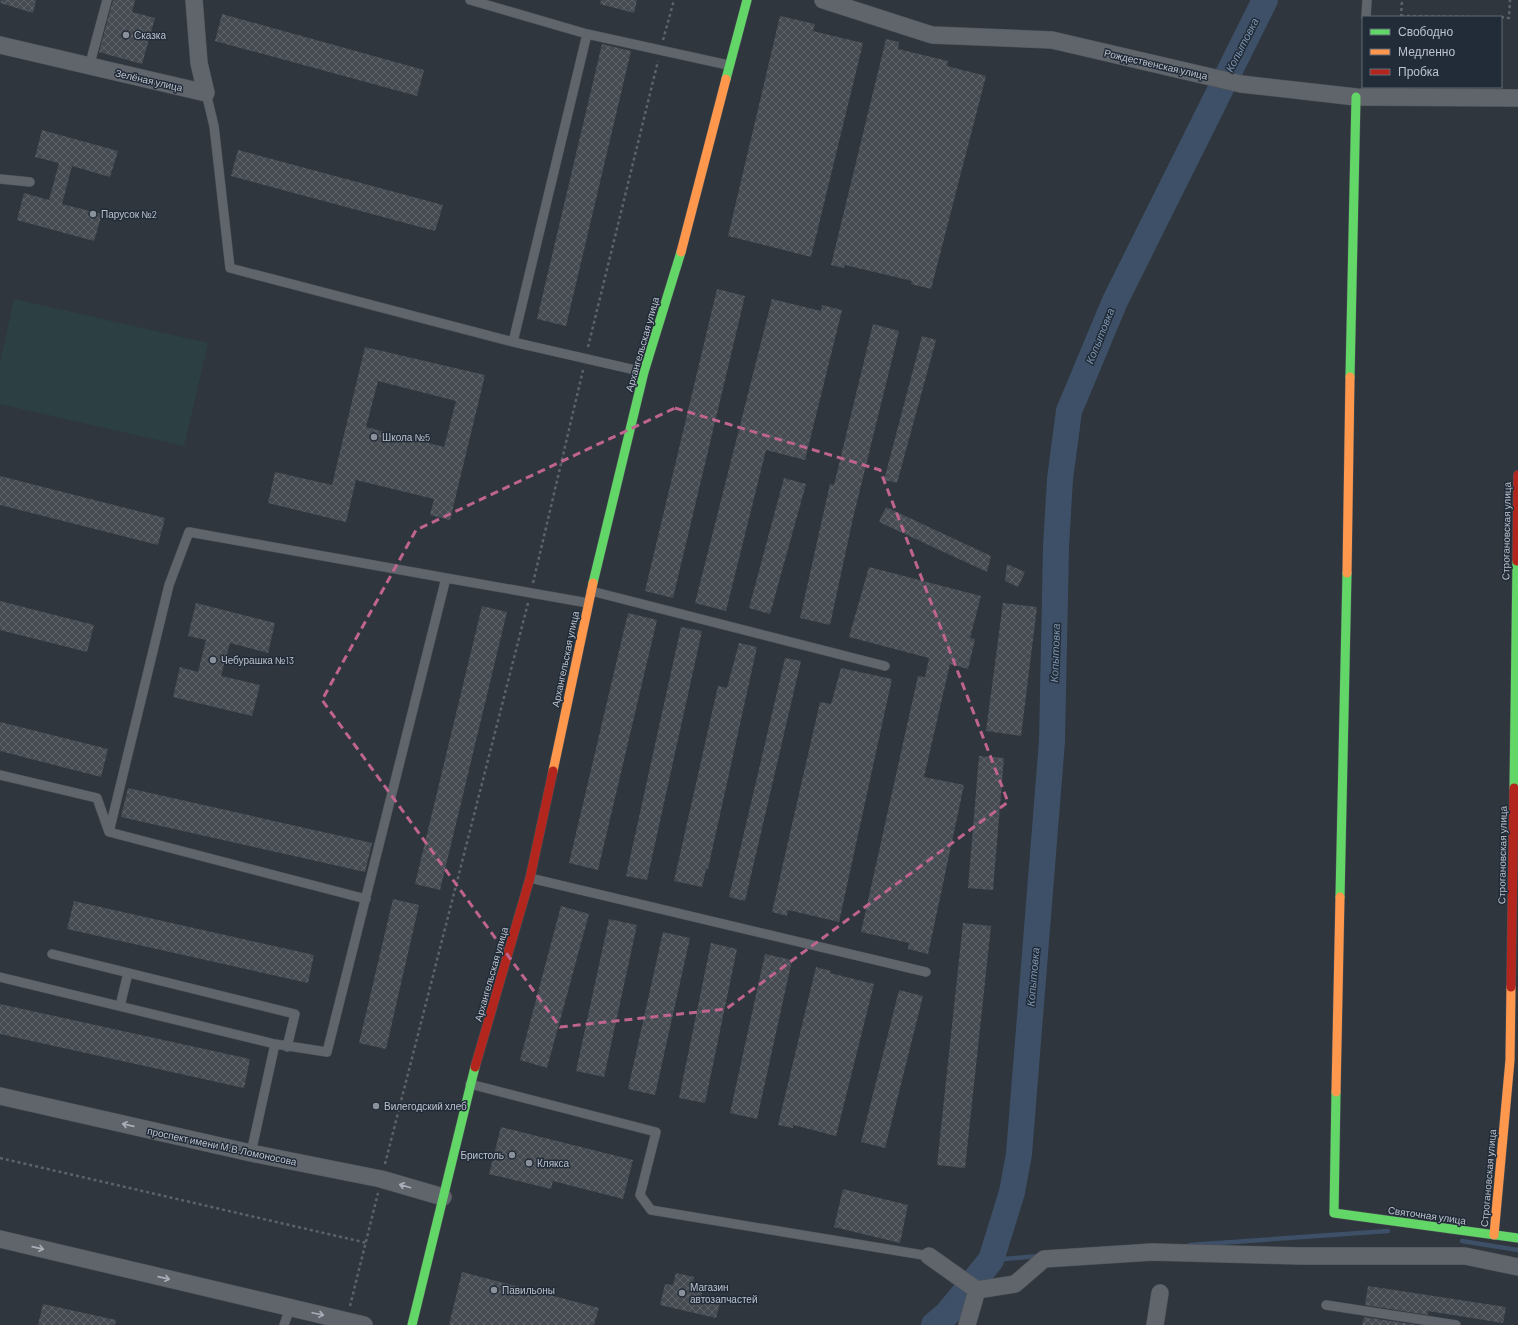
<svg xmlns="http://www.w3.org/2000/svg" width="1518" height="1325" font-family="Barlow,sans-serif">
	<style>
		.green { fill: #2c4043 }
		.lines { fill: none; stroke-linecap: round; stroke-linejoin: round }
		.stream { stroke: #3e5068; stroke-width: 4.5 }
		.river { stroke: #3e5068; stroke-width: 26 }
		.building { fill: url(#building-cross-hatch); fill-rule: evenodd }
		.lane-casing { stroke: #4d5258; stroke-width: 10 }
		.street-casing { stroke: #4d5258; stroke-width: 18 }
		.fast-casing { stroke: #4d5258; stroke-width: 10 }
		.slow-casing { stroke: #4d5258; stroke-width: 10 }
		.jam-casing { stroke: #4d5258; stroke-width: 10 }
		.path { stroke: #5d6368; stroke-width: 2.5; stroke-dasharray: 3 3; stroke-linecap: butt }
		.lane { stroke: #60646b; stroke-width: 9 }
		.street { stroke: #60646b; stroke-width: 17 }
		.fast { stroke: #63d668; stroke-width: 9 }
		.slow { stroke: #ff974d; stroke-width: 9 }
		.jam { stroke: #b3261e; stroke-width: 9 }
		.oneway { stroke: #a9afb9 }
		.marked { fill: none; stroke: #bf648e; stroke-width: 3; stroke-dasharray: 8 5; stroke-linejoin: round }
		.poi-dot { fill: #8a919b; stroke: #222c39; stroke-width: 1.5 }
		.labels { text-anchor: middle; stroke-width: 3; stroke-linejoin: round; paint-order: stroke }
		.poi-label { font-size: 10px; fill: #bbc2cd; stroke: #222c39; text-anchor: start }
		.street-label { font-size: 10px; fill: #bbc2cd; stroke: #222c39 }
		.water-label { font-size: 11px; font-style: italic; fill: #7c94ae; stroke: #222c39 }
	</style>
	<defs>
		<pattern id="building-cross-hatch" width="8" height="8" patternUnits="userSpaceOnUse"><rect width="8" height="8" fill="#464b52"/><path d="M0 0l8 8M0 8l8-8" fill="none" stroke="#5f636a"/></pattern>
	</defs>
	<rect width="100%" height="100%" fill="#2f363d"/>
	<path class="green" d="M14 299 208 343 184 446 0 404V363Z"/>
	<g class="lines">
		<path class="stream" d="M1462 1241 1518 1250
			M1190 1245 1388 1231
			M991 1260 1039 1256"/>
		<path class="river" d="M934 1325 947 1314 991 1260 1012 1192 1019 1154 1052 741 1056 547 1060 479 1069 411 1115 301 1265 0"/>
	</g>
	<path class="building" d="M1 0H36L33 13 0 3Z
		M113 0H135L132 12 155 18 142 64 99 52Z
		M601 0H637L634 13 600 4Z
		M222 14 424 70 417 96 215 41Z
		M780 16 815 24 813 31 863 43 811 257 728 236Z
		M886 39 899 42 898 49 948 61 947 66 986 76 931 289 911 284 912 281 845 265 844 268 831 265Z
		M602 44 631 51 566 326 537 319Z
		M42 130 118 151 110 177 72 166 62 204 102 214 94 241 17 220 24 193 49 200 59 163 35 157Z
		M238 150 443 205 435 231 231 176Z
		M717 289 745 296 673 598 645 591Z
		M772 299 821 311 822 305 842 310 805 460 766 450 726 611 695 603Z
		M873 324 899 331 853 518 830 625 800 618 830 484 834 485Z
		M922 336 936 340 897 483 884 480Z
		M365 347 485 375 450 520 430 515 434 499 356 480 346 522 268 503 275 472 332 485ZM378 381 456 401 444 447 366 427Z
		M0 476 165 518 158 545 0 505Z
		M784 478 806 484 770 614 749 608Z
		M886 507 991 556 987 572 879 522Z
		M1007 564 1025 572 1018 587 1005 581Z
		M869 567 981 596 970 638 975 639 968 669 950 664 924 777 964 785 928 954 908 949 909 943 861 932 918 676 925 677 929 658 849 637Z
		M0 601 94 625 87 652 0 630Z
		M196 603 275 623 268 653 230 643 221 676 260 685 252 716 173 697 180 667 198 672 206 640 188 636Z
		M1003 603 1037 607 1021 736 986 731Z
		M482 606 507 612 440 890 415 884Z
		M628 613 657 620 598 870 569 863Z
		M681 627 702 631 647 880 626 876Z
		M739 643 757 647 708 869H706L702 887 674 881 718 686 727 688Z
		M785 658 801 661 745 901 729 897Z
		M841 668 892 679 839 922 788 910 787 916 772 912 820 702 831 704Z
		M0 722 108 749 101 777 0 751Z
		M979 756 1004 758 993 890 968 888Z
		M128 788 372 843 365 872 121 817Z
		M393 899 419 905 386 1049 359 1043Z
		M74 901 314 955 308 983 67 929Z
		M561 906 589 914 547 1068 520 1060Z
		M609 919 637 925 604 1077 576 1071Z
		M963 923 991 926 965 1168 937 1165Z
		M663 932 690 938 655 1095 628 1089Z
		M711 943 737 949 705 1103 679 1098Z
		M765 954 792 960 757 1119 730 1113Z
		M816 967 831 971 830 973 874 984 836 1136 793 1125V1128L778 1125Z
		M899 990 923 996 885 1148 861 1142Z
		M0 1004 250 1059 244 1088 0 1034Z
		M501 1127 633 1160 623 1199 553 1181 551 1189 489 1174Z
		M843 1189 908 1205 900 1243 834 1227Z
		M462 1272 599 1308 594 1325H449Z
		M676 1273 694 1277 692 1286 703 1288 701 1298 720 1303 716 1318 660 1305 665 1284 673 1285Z
		M1368 1286 1506 1307 1503 1323 1428 1311V1315L1365 1305Z
		M43 1304 116 1320 115 1325H38Z
		M1364 1317 1417 1325H1362Z"/>
	<g class="lines">
		<defs>
			<path id="lane" d="M470 0 587 34 728 65
				M1366 17 1367 0
				M587 34 513 342 644 372
				M89 67 107 0
				M206 93 214 126 230 268 513 342
				M0 179 30 182
				M591 591 885 666
				M0 775 97 798 109 832 366 899
				M109 832 169 585 189 532 446 578
				M530 878 926 972
				M52 954 295 1014 287 1047
				M0 977 275 1044
				M120 1006 128 973
				M470 1084 656 1132 640 1195 651 1210 929 1256
				M251 1153 275 1044 327 1052 446 578 588 603
				M1326 1305 1456 1325
				M284 1325 290 1308"/>
			<path id="street" d="M823 0 932 35 1052 40 1241 84 1356 97 1518 98
				M0 45 206 93 199 63 194 0
				M0 1096 251 1153 381 1179 443 1197
				M0 1239 364 1325
				M929 1256 977 1290
				M967 1325 977 1290 1015 1284 1044 1259 1152 1252 1301 1256H1465L1518 1267
				M1155 1325 1160 1293"/>
			<path id="fast" d="M726 79 747 0
				M1350 377 1356 97
				M593 583 644 372 681 252
				M1514 788 1517 561
				M1340 897 1347 573
				M1336 1092 1334 1213 1518 1238
				M412 1325 475 1067"/>
			<path id="slow" d="M681 252 726 79
				M1347 573 1350 377
				M553 771 593 583
				M1336 1092 1340 897
				M1494 1235 1510 1060 1511 987"/>
			<path id="jam" d="M1517 561 1518 475
				M1511 987 1514 788
				M475 1067 530 878 553 771"/>
		</defs>
		<use href="#lane" class="lane-casing"/>
		<use href="#street" class="street-casing"/>
		<use href="#fast" class="fast-casing"/>
		<use href="#slow" class="slow-casing"/>
		<use href="#jam" class="jam-casing"/>
		<path class="path" d="M1401 16 1478 17
			M1401 17 1402 0
			M1501 17 1509 18 1510 0
			M663 40 674 0
			M588 347 658 61
			M533 583 583 370
			M0 1158 367 1243
			M385 1164 528 603
			M350 1306 378 1193"/>
		<use href="#lane" class="lane"/>
		<use href="#street" class="street"/>
		<use href="#fast" class="fast"/>
		<use href="#slow" class="slow"/>
		<use href="#jam" class="jam"/>
	</g>
	<defs><path id="oneway-shaft" d="M-6 0H5M1.5-3L5.5 0L1.5 3" fill="none" stroke-width="1.6" stroke-linecap="round" stroke-linejoin="round"/></defs>
	<g class="oneway">
		<use href="#oneway-shaft" transform="translate(128 1125) rotate(-167)"/>
		<use href="#oneway-shaft" transform="translate(405 1186) rotate(-164)"/>
		<use href="#oneway-shaft" transform="translate(38 1248) rotate(13)"/>
		<use href="#oneway-shaft" transform="translate(164 1278) rotate(13)"/>
		<use href="#oneway-shaft" transform="translate(318 1314) rotate(12)"/>
	</g>
	<path class="marked" d="M675 408 880 470 1008 802 726 1009 560 1027 322 700 416 530Z"/>
	<g class="poi-dot">
		<circle cx="126" cy="35" r="4"/>
		<circle cx="93" cy="214" r="4"/>
		<circle cx="374" cy="437" r="4"/>
		<circle cx="213" cy="660" r="4"/>
		<circle cx="376" cy="1106" r="4"/>
		<circle cx="512" cy="1155" r="4"/>
		<circle cx="529" cy="1163" r="4"/>
		<circle cx="494" cy="1290" r="4"/>
		<circle cx="682" cy="1293" r="4"/>
	</g>
	<g class="labels">
		<g class="poi-label">
			<text x="134" y="39">Сказка</text>
			<text x="101" y="218">Парусок №2</text>
			<text x="382" y="441">Школа №5</text>
			<text x="221" y="664">Чебурашка №13</text>
			<text x="384" y="1110">Вилегодский хлеб</text>
			<text x="504" y="1159" text-anchor="end">Бристоль</text>
			<text x="537" y="1167">Клякса</text>
			<text x="690" y="1291">Магазин<tspan x="690" dy="12">автозапчастей</tspan></text>
			<text x="502" y="1294">Павильоны</text>
		</g>
		<g class="street-label">
			<text transform="translate(1156 64) rotate(13)" y="4">Рождественская улица</text>
			<text transform="translate(149 80) rotate(13)" y="4">Зелёная улица</text>
			<text transform="translate(642 344) rotate(-74)" y="4">Архангельская улица</text>
			<text transform="translate(1506 531) rotate(-89)" y="4">Строгановская улица</text>
			<text transform="translate(565 659) rotate(-78)" y="4">Архангельская улица</text>
			<text transform="translate(1502 855) rotate(-89)" y="4">Строгановская улица</text>
			<text transform="translate(491 974) rotate(-74)" y="4">Архангельская улица</text>
			<text transform="translate(222 1146) rotate(12)" y="4">проспект имени М.В.Ломоносова</text>
			<text transform="translate(1488 1178) rotate(-85)" y="4">Строгановская улица</text>
			<text transform="translate(1427 1215) rotate(8)" y="4">Святочная улица</text>
		</g>
		<g class="water-label">
			<text transform="translate(1242 45) rotate(-63)" y="4">Копытовка</text>
			<text transform="translate(1100 336) rotate(-68)" y="4">Копытовка</text>
			<text transform="translate(1055 653) rotate(-88)" y="4">Копытовка</text>
			<text transform="translate(1033 977) rotate(-85)" y="4">Копытовка</text>
		</g>
	</g>
	<rect x="1362" y="16" width="140" height="72" fill="#222c39" stroke="#5f6874"/>
	<rect x="1370" y="29" width="20" height="6" fill="#63d668" stroke="#5f6874"/>
	<text x="1398" y="36" font-size="12" fill="#bbc2cd">Свободно</text>
	<rect x="1370" y="49" width="20" height="6" fill="#ff974d" stroke="#5f6874"/>
	<text x="1398" y="56" font-size="12" fill="#bbc2cd">Медленно</text>
	<rect x="1370" y="69" width="20" height="6" fill="#b3261e" stroke="#5f6874"/>
	<text x="1398" y="76" font-size="12" fill="#bbc2cd">Пробка</text>
</svg>
